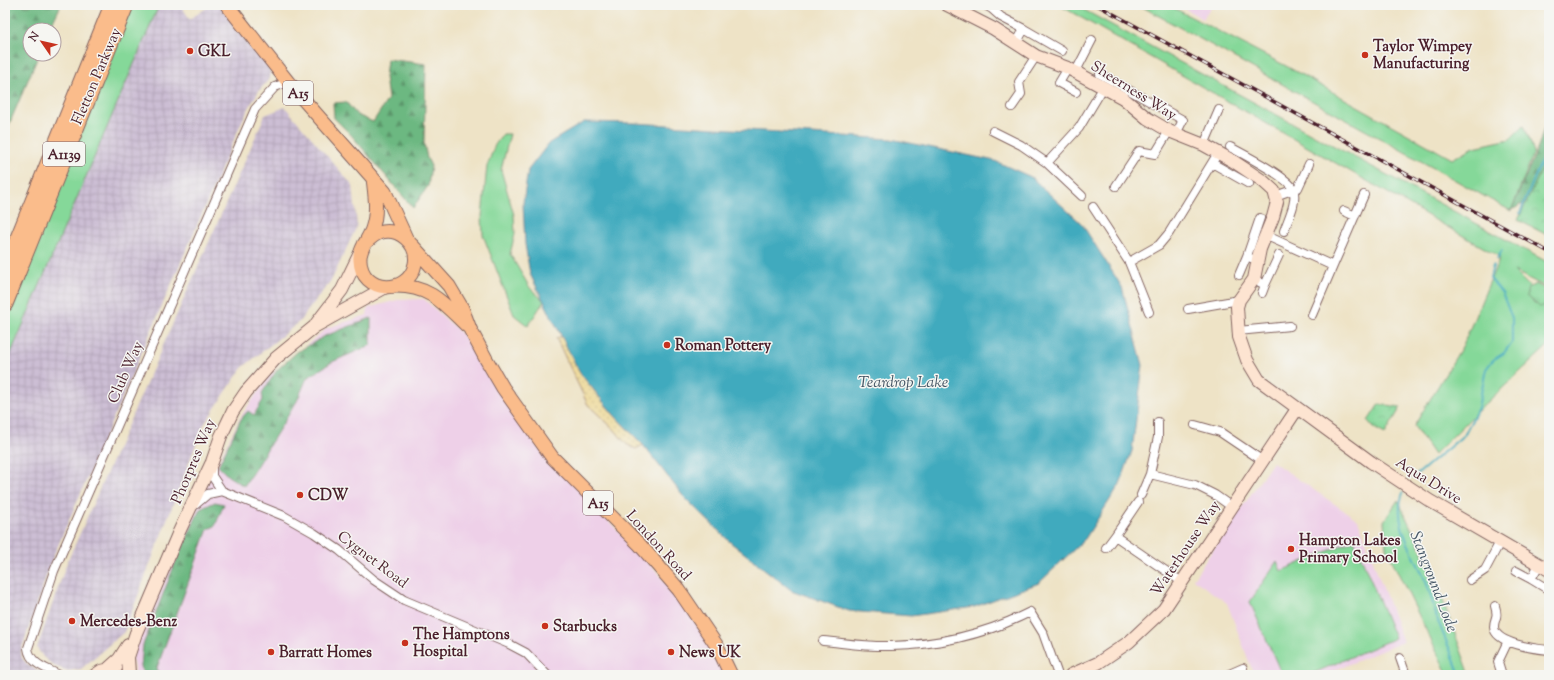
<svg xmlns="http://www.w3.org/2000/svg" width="1554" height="680" font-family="'Sorts Mill Goudy',serif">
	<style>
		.built { fill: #eed0e8 }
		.industrial { fill: url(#industrial-grid) }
		.green { fill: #85d899; stroke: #687c62 }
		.forest { fill: url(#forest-firs); stroke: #5b6c56 }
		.sand { fill: url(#sand-dots); stroke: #9c7c64 }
		.park { fill: url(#park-crowns); stroke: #687c62 }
		.water { fill: #3faabe; stroke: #446474 }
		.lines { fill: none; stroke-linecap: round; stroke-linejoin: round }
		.stream { stroke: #3faabe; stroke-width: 2 }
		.street-casing { stroke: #836461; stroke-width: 10 }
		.secondary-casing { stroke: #836461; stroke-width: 14 }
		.primary-casing { stroke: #836461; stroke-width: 15 }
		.highway-casing { stroke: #836461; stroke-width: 17 }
		.street { stroke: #fff; stroke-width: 8 }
		.secondary { stroke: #fde4d1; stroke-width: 12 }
		.primary { stroke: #fabc8b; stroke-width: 13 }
		.highway { stroke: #fabc8b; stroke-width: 15 }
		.rail-casing { stroke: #4a1f2b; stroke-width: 3.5 }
		.rail { stroke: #f6f6f2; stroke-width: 2; stroke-dasharray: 6; stroke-linecap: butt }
		.poi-dot { fill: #c8321e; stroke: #f6f6f2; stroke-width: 1.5 }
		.labels { text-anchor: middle; stroke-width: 3; stroke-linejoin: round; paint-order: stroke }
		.shield { fill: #f6f6f2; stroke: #7e6067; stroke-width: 1 }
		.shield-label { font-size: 14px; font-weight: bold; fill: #4a1f2b }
		.poi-label { font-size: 15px; font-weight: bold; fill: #4a1f2b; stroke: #f6f6f2; text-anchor: start }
		.street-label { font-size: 15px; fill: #4a1f2b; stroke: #f6f6f2 }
		.water-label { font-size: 16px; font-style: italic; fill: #465766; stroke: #f6f6f2 }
	</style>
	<defs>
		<pattern id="industrial-grid" width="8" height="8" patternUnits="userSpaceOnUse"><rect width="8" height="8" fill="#ccbed4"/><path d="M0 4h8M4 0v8" fill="none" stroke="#b1a3b6"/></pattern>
		<pattern id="forest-firs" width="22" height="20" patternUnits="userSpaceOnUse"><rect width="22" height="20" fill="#6cb881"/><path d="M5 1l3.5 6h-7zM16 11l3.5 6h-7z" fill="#5b956a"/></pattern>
		<pattern id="sand-dots" width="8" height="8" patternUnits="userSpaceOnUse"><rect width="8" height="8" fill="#eeda9e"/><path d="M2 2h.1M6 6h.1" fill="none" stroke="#cebb88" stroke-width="1.8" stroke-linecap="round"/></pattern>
		<pattern id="park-crowns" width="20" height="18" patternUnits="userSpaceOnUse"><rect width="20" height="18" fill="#85d899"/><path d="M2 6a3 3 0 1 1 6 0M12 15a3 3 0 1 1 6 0" fill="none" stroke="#74b984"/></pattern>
	</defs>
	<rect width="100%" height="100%" fill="#f6f6f2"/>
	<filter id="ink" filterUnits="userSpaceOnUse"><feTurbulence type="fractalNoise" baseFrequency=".025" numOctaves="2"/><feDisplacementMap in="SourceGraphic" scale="8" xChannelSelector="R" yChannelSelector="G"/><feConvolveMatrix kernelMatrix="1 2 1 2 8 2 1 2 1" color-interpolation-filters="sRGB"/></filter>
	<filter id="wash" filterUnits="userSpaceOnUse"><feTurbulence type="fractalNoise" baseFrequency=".012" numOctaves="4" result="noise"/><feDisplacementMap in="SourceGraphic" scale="16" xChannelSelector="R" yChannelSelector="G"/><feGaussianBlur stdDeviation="0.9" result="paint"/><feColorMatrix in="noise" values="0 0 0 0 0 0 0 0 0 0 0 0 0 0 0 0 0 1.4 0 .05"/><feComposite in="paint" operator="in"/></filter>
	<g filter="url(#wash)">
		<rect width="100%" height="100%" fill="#eee3c6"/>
		<path class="built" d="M1178 5H1213L1203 19Z
			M424 299 463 335 536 445 659 574 709 641 725 675H136L132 660 135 648 210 478 241 416 270 375 327 328 367 315 368 308 397 300Z
			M1273 462 1358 520 1403 642 1323 675H1254L1227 603 1193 579Z"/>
		<path class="industrial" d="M159 5H180L190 19 211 5H220L266 62 271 74 269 79 258 92 243 119 51 562 21 651 22 658 28 665 46 675H5V367Z
			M285 107 353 186 357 226 332 279 299 322 242 368 203 426 124 632 81 669 68 671 54 666 43 657 37 648 66 565 265 115Z"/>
		<path class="green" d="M131 5H159L5 367V318L79 130Z
			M1059 5H1075L1549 263V289L1514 271 1549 306V345L1479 410 1434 455 1414 426 1463 345 1500 257Z
			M1139 5H1168L1286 66 1452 159 1474 147 1510 139 1524 125 1534 152 1511 211Z
			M503 134H510L501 170 514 215 515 234 510 254 530 288 544 301 528 326 514 315 483 235 482 216 487 166 495 145Z
			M1398 500 1436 582 1470 675H1448L1386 548 1384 521Z
			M1354 540 1395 638 1309 675H1282L1250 602 1277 561 1281 571Z"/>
		<path class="forest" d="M5 5H61L49 30H30V54H39L5 134Z
			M387 59 426 64 424 143 427 158 431 166 428 186 413 208 352 136 334 118 333 103 346 102 357 115 373 122 388 99 385 77Z
			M1549 125V229L1526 204 1520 205 1511 211 1539 145 1544 127Z
			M371 318V345L332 362 307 378 297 401 244 486 228 476 218 466 241 419 248 411 254 415 263 400 262 393 277 370 297 352 325 336Z
			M215 502 224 504 215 526 208 529 156 670 163 675H143L141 666 143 645 176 561 200 509Z"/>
		<path class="sand" d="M563 336 580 373 614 415 643 445 636 449 626 444 614 429 588 405 556 338Z"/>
		<path class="park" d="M1549 149V236L1518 220 1539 176Z
			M1536 284 1549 291V304L1540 307 1526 296 1528 288Z
			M1379 404 1401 407 1385 434 1374 428 1368 421Z"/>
		<path class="water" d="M584 122 635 123 891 139 995 161 1031 177 1082 224 1122 287 1143 365 1132 451 1120 484 1085 539 1039 583 974 607 911 616 849 611 791 590 730 542 683 496 643 445 614 415 580 373 530 274 525 244 523 203 528 170 549 143Z"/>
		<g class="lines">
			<path class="stream" d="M1520 213 1549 143
				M1497 259 1502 250
				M1413 478 1465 434 1478 408 1486 369 1493 360 1504 353 1512 342V318L1502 293 1490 278 1493 265
				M1403 493C1391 523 1415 555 1426 582 1431 594 1433 606 1437 618 1444 637 1453 656 1460 675"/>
		</g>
	</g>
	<g filter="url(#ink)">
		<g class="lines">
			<defs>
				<path id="street" d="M985 5 992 9 1001 17 1024 29
					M1016 44 1024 29 1062 51
					M1068 68 1059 83 1076 92
					M1075 73 1092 40
					M1100 74 1183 120 1176 134
					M1012 107 1021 94 1019 82 1036 56
					M993 131 1021 145 1047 163
					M1204 145 1219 110
					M1230 147C1243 154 1288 177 1293 189 1298 201 1288 219 1284 231
					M1212 163 1249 184
					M1116 186 1139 151 1155 154 1169 131
					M1082 196 1047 163 1079 128 1103 88
					M1275 196 1298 188 1309 164
					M1093 207 1129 262
					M1344 211 1355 216
					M1265 235 1333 266 1312 315
					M1247 256 1260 218
					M1333 266 1364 195
					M1239 275 1247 256 1251 258
					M1254 279 1265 285 1279 255
					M1262 293 1265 285
					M1188 309 1239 300
					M1149 312 1129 262 1159 245 1169 233 1218 153
					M1238 331 1290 326
					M1195 425 1220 432 1263 461
					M212 466V476L222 491
					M1150 474 1158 437V422
					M1141 495 1150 474 1195 485 1215 495 1232 507
					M195 505 208 494 222 491 284 516 314 533 339 550 374 580 404 600 509 644 526 653 547 675
					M1115 536 1138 502
					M1106 548 1115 536 1182 582
					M1539 565 1531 579 1549 590
					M1516 571 1531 579
					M1470 580 1485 570 1500 542
					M1495 606C1499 619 1494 617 1494 627 1495 644 1537 649 1549 650
					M823 641C845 643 868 647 891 646 940 645 986 634 1030 612L1043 633 1058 675
					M1400 658 1406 675
					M59 675C46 668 30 664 28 648L54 571 255 109 275 87 288 82
					M1227 675 1243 668
					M1502 675 1498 662 1508 641"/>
				<path id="secondary" d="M947 5 994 29 1036 56 1068 68 1123 98 1147 118 1169 131 1204 145 1233 161 1263 181 1274 191 1277 202 1273 217 1260 249 1254 279 1239 300 1237 307 1239 337 1247 360 1259 380 1371 462 1430 501 1549 570
					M316 324 342 290 361 251
					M109 668 119 659 128 645
					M129 674 128 657 136 633 178 534 212 462 221 436 233 411 246 392 276 358 314 327 386 287
					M95 675 101 671 116 668
					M1071 675 1098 663 1129 642 1164 609 1297 409"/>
				<path id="primary" d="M227 5 288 82 385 192 406 238
					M364 244C369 240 373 235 379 233 398 226 419 244 415 264 409 296 361 294 360 260 359 249 368 240 372 229 378 212 375 196 373 178
					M412 245 449 286 462 308 470 329 486 359 503 388 552 457 640 545 679 590 717 646 731 675
					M396 286C431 286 444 304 467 326"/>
				<path id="highway" d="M5 270 112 5
					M5 304 126 5"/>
			</defs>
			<use href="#street" class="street-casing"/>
			<use href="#secondary" class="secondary-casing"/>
			<use href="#primary" class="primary-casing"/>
			<use href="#highway" class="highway-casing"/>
			<use href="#street" class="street"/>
			<use href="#secondary" class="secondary"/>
			<use href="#primary" class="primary"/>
			<use href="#highway" class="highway"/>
			<defs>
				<path id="rail" d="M1097 5 1549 252"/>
			</defs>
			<use href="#rail" class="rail-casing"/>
			<use href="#rail" class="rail"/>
		</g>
	</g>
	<g class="poi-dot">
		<circle cx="190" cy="51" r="4"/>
		<circle cx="1365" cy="55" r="4"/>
		<circle cx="667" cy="345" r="4"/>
		<circle cx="300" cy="495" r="4"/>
		<circle cx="1291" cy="549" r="4"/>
		<circle cx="72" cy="621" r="4"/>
		<circle cx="545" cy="626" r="4"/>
		<circle cx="405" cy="643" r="4"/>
		<circle cx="271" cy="652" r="4"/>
		<circle cx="671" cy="652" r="4"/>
	</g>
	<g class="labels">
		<g class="shield">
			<rect x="283" y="81" width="30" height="24" rx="3"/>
			<rect x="43" y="142" width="42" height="24" rx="3"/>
			<rect x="583" y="491" width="30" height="24" rx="3"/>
		</g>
		<g class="shield-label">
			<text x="298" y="98">A15</text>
			<text x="64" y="159">A1139</text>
			<text x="598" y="508">A15</text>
		</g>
		<g class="poi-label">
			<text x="1373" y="51">Taylor Wimpey<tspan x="1373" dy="17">Manufacturing</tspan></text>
			<text x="198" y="56">GKL</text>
			<text x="675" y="350">Roman Pottery</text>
			<text x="308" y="500">CDW</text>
			<text x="1299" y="545">Hampton Lakes<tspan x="1299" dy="17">Primary School</tspan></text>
			<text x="80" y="626">Mercedes-Benz</text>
			<text x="553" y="631">Starbucks</text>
			<text x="413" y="639">The Hamptons<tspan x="413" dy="17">Hospital</tspan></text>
			<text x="279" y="657">Barratt Homes</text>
			<text x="679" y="657">News UK</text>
		</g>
		<g class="street-label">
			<text transform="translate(96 76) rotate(-67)" y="5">Fletton Parkway</text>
			<text transform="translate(1134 90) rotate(32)" y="5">Sheerness Way</text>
			<text transform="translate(125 372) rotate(-66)" y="5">Club Way</text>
			<text transform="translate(193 461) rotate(-67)" y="5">Phorpres Way</text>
			<text transform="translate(1429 480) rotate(32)" y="5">Aqua Drive</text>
			<text transform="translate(659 545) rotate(48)" y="5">London Road</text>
			<text transform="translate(1185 548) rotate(-56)" y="5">Waterhouse Way</text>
			<text transform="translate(373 559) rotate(37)" y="5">Cygnet Road</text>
		</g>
		<g class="water-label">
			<text x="903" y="387">Teardrop Lake</text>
			<text transform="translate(1435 581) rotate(69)" y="6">Stanground Lode</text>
		</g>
	</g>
	<rect width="1554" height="680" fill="none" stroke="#f6f6f2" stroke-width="20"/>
	<g transform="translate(42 42) rotate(304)"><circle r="19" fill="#f6f6f2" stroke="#b1a0a2"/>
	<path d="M0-3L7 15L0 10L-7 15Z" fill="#c8321e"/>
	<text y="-6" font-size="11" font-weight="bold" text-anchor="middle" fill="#4a1f2b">N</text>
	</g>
</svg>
